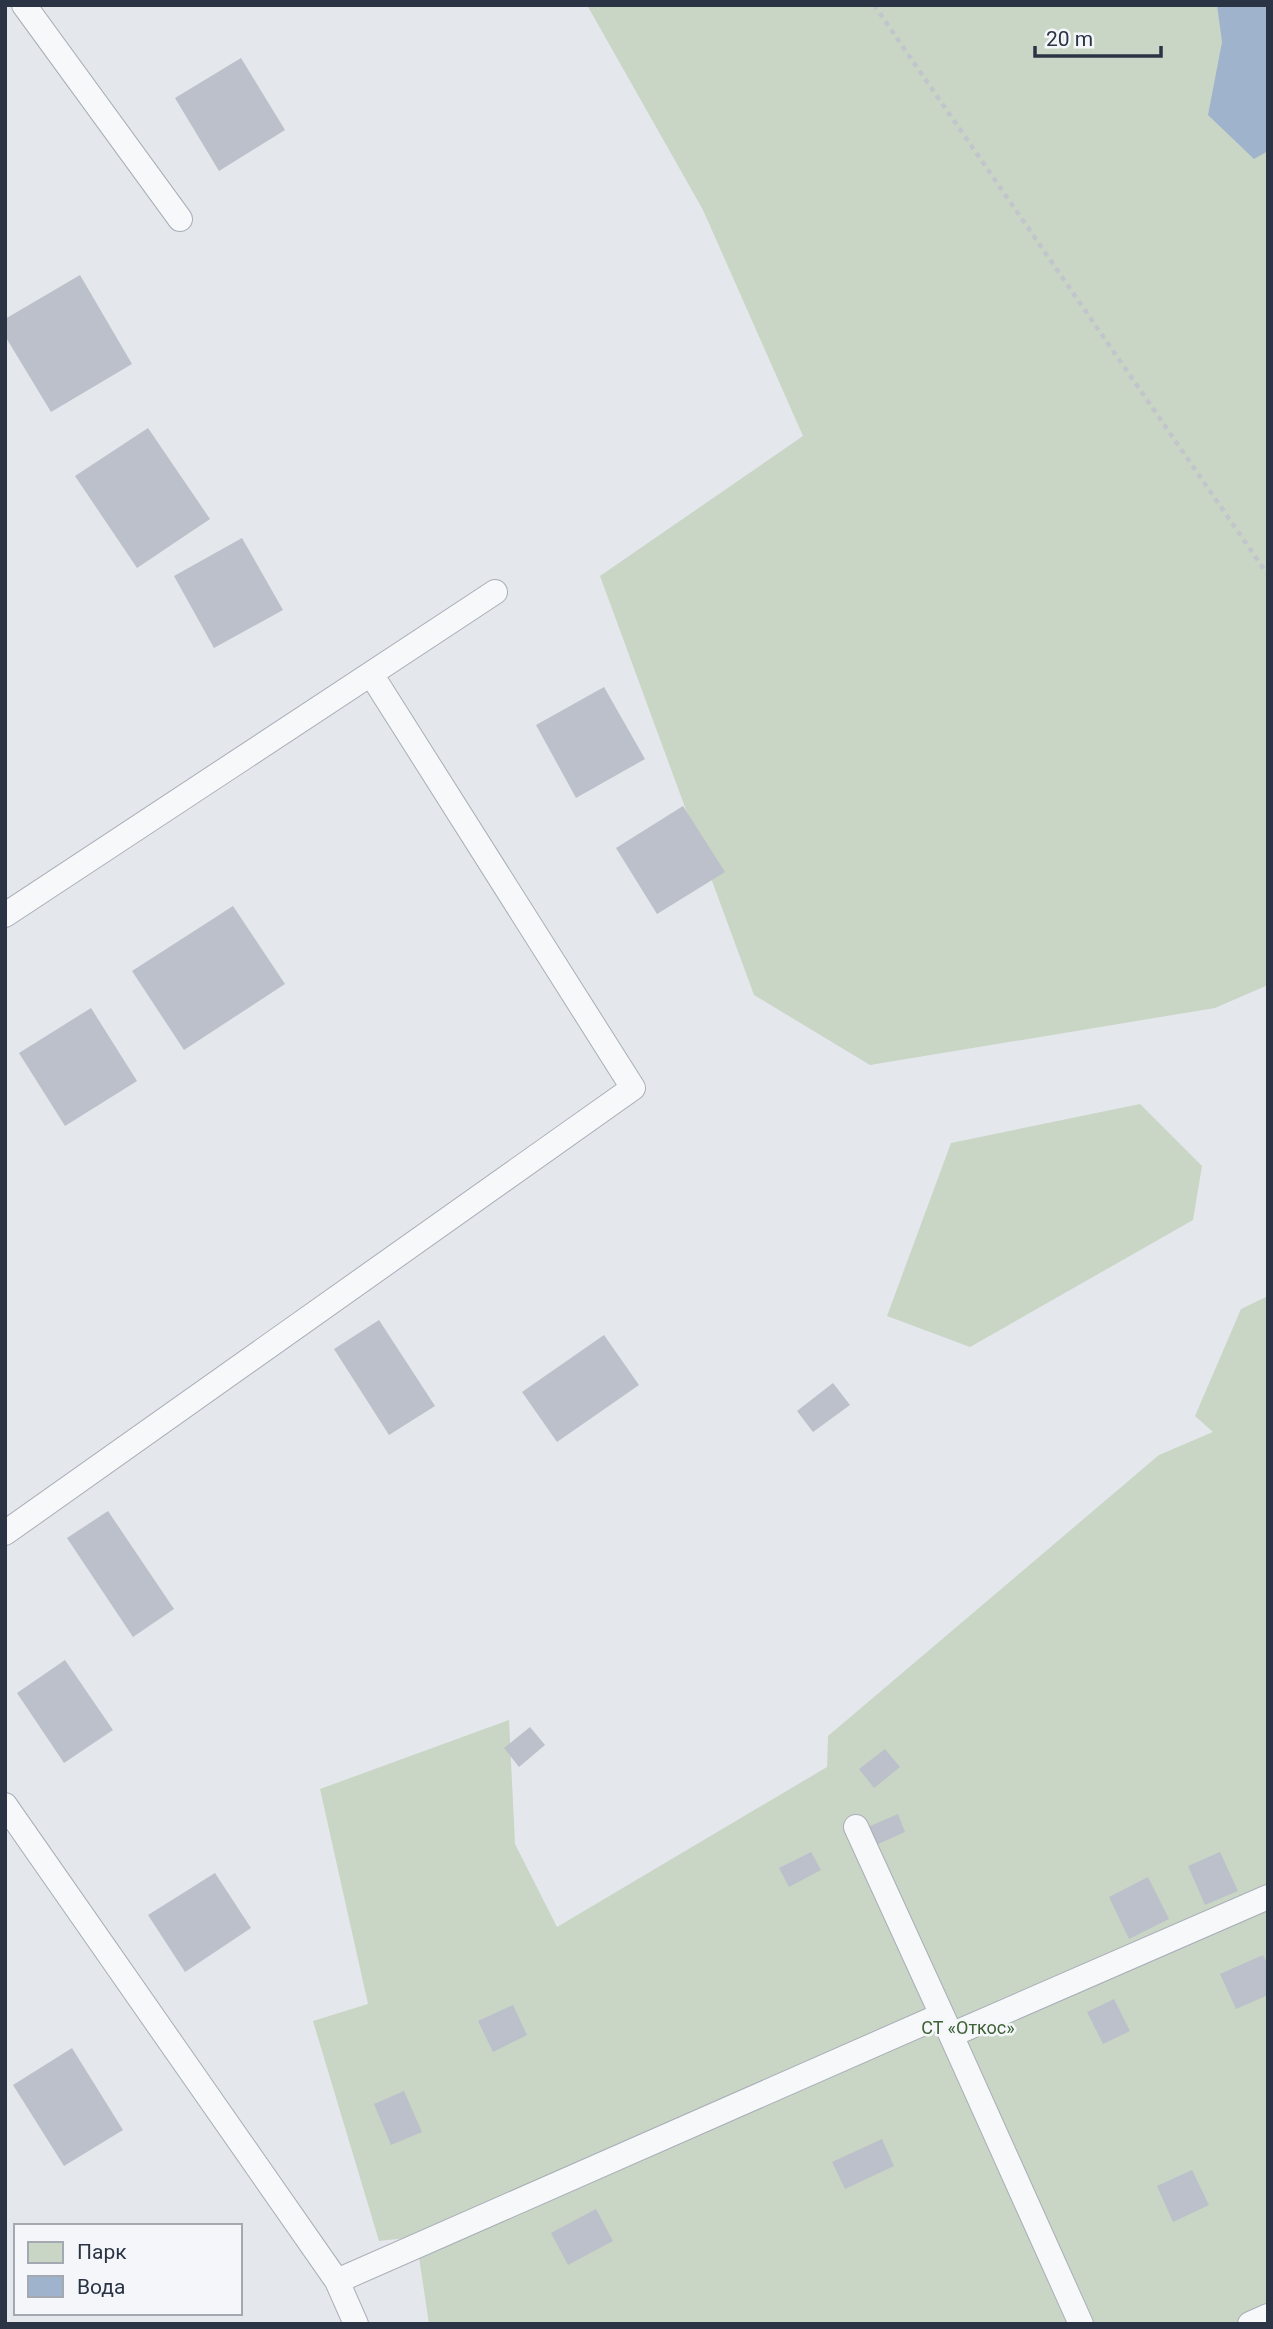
<svg xmlns="http://www.w3.org/2000/svg" width="1273" height="2329" font-family="Roboto,sans-serif">
	<style>
		.green { fill: #c9d6c5 }
		.water { fill: #9fb4cc }
		.building { fill: #bbc0ca }
		.lines { fill: none; stroke-linecap: round; stroke-linejoin: round }
		.lane-casing { stroke: #a9aeb7; stroke-width: 26 }
		.path { stroke: #c2c5cb; stroke-width: 4.5; stroke-dasharray: 5 5; stroke-linecap: butt }
		.lane { stroke: #f7f8fa; stroke-width: 24 }
		.labels { text-anchor: middle; stroke-width: 5; stroke-linejoin: round; paint-order: stroke }
		.park-label { font-size: 18px; fill: #3f6138; stroke: #f4f6f9 }
	</style>
	<rect width="100%" height="100%" fill="#e4e7ec"/>
	<path class="green" d="M587 5H1268V985L1215 1008 870 1065 754 995 600 576 803 436 703 210Z
		M1140 1104 1202 1166 1193 1220 970 1347 887 1316 951 1143Z
		M1268 1296V2324H429L416 2237 379 2241 313 2021 368 2004 320 1789 509 1720 515 1844 557 1927 827 1767 828 1736 1159 1455 1213 1432 1195 1416 1241 1309Z"/>
	<path class="water" d="M1217 5H1268V151L1254 159 1208 115 1222 42Z"/>
	<path class="building" d="M241 58 285 130 219 171 175 98Z
		M80 275 132 364 51 412 5 336V319Z
		M148 428 210 519 137 568 75 476Z
		M242 538 283 610 214 648 174 576Z
		M604 687 645 759 576 798 536 725Z
		M683 806 725 872 657 914 616 848Z
		M233 906 285 984 184 1050 132 971Z
		M91 1008 137 1081 65 1126 19 1053Z
		M379 1320 435 1406 389 1435 334 1349Z
		M604 1335 639 1385 557 1442 522 1392Z
		M833 1383 850 1405 813 1432 797 1411Z
		M108 1511 174 1609 133 1637 67 1538Z
		M65 1660 113 1730 64 1763 17 1693Z
		M530 1727 545 1745 519 1767 504 1748Z
		M885 1749 900 1767 874 1788 859 1769Z
		M898 1814 905 1832 876 1845 868 1827Z
		M811 1852 821 1870 789 1887 779 1868Z
		M1220 1852 1238 1891 1205 1905 1188 1866Z
		M215 1873 251 1928 185 1972 148 1915Z
		M1148 1877 1169 1919 1129 1939 1109 1897Z
		M1263 1955 1268 1965V1995L1236 2009 1220 1974Z
		M1114 1999 1130 2031 1103 2044 1087 2012Z
		M513 2005 527 2035 493 2052 478 2021Z
		M72 2048 123 2130 64 2166 13 2085Z
		M404 2091 422 2132 391 2145 374 2104Z
		M882 2139 894 2166 845 2189 832 2162Z
		M1192 2170 1209 2205 1173 2222 1157 2186Z
		M596 2209 613 2241 568 2265 551 2233Z"/>
	<g class="lines">
		<defs>
			<path id="lane" d="M24 5 180 219
				M5 915 495 592
				M5 1533 633 1088 371 674
				M5 1805 337 2281
				M856 1827 942 2015
				M951 2035 1268 1897
				M356 2324 337 2281 942 2015 1081 2324
				M1250 2324 1268 2316"/>
		</defs>
		<use href="#lane" class="lane-casing"/>
		<path class="path" d="M874 5 1268 575"/>
		<use href="#lane" class="lane"/>
	</g>
	<g class="labels">
		<g class="park-label">
			<text x="968" y="2034">СТ «Откос»</text>
		</g>
	</g>
	<rect width="1273" height="2329" fill="none" stroke="#2b3445" stroke-width="14"/>
	<rect x="14" y="2224" width="228" height="91" fill="#f4f6f9" stroke="#a4a8b1" stroke-width="2"/>
	<rect x="28" y="2242" width="35" height="21" fill="#c9d6c5" stroke="#a4a8b1" stroke-width="2"/>
	<text x="77" y="2259" font-size="21" fill="#2b3445">Парк</text>
	<rect x="28" y="2276" width="35" height="21" fill="#9fb4cc" stroke="#a4a8b1" stroke-width="2"/>
	<text x="77" y="2294" font-size="21" fill="#2b3445">Вода</text>
	<path d="M1035 46v10h126v-10" fill="none" stroke="#2b3445" stroke-width="3.5"/>
	<text x="1046" y="46" font-size="21" fill="#2b3445" stroke="#f4f6f9" stroke-width="5" paint-order="stroke">20 m</text>
</svg>
